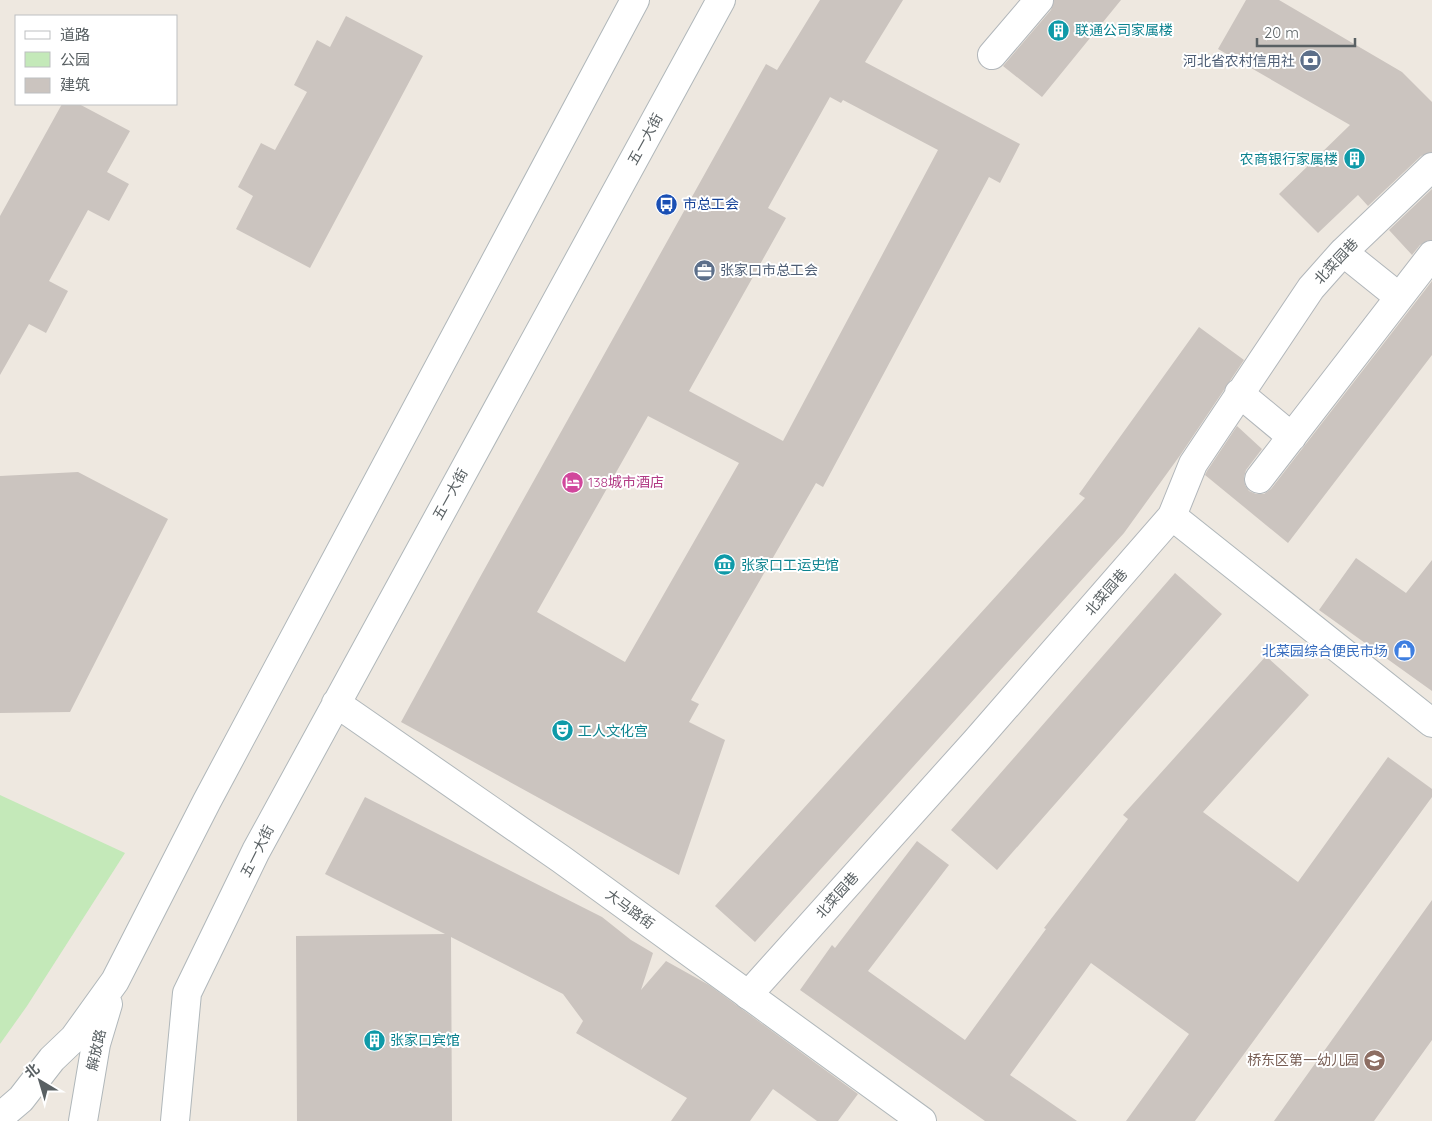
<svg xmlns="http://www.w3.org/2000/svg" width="1432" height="1121" font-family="Quicksand,'Noto Sans SC',sans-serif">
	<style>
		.green { fill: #c4e9b9 }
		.building { fill: #cbc4bf; fill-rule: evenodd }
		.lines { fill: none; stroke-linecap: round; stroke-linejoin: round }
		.street-casing { stroke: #b1b6ba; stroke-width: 30 }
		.secondary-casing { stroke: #b0b7ba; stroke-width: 30 }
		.street { stroke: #fff; stroke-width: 28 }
		.secondary { stroke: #fff; stroke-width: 28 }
		.labels { text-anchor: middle; stroke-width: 4; stroke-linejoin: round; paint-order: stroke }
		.culture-label { font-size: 14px; fill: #0d838f; stroke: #fff; text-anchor: start }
		.service-label { font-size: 14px; fill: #4e5e75; stroke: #fff; text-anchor: end }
		.street-label { font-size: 14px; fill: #596063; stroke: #fff }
		.transit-label { font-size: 14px; fill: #164399; stroke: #fff; text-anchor: start }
		.hotel-label { font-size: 14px; fill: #b23c85; stroke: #fff; text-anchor: start }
		.shop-label { font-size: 14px; fill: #366cbe; stroke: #fff; text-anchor: end }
		.education-label { font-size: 14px; fill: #785e54; stroke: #fff; text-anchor: end }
	</style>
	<rect width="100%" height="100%" fill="#eee8e0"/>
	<path class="green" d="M0 795 125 853 27 1006 0 1044Z"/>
	<path class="building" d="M820 0H903L865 62 1020 144 1000 183 989 177 823 487 816 483 691 700 699 704 689 722 725 740 679 875 401 722 479 579 766 64 777 70ZM830 97 841 103 843 100 938 150 783 441 689 391 786 218 768 208ZM648 416 739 463 625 662 537 612Z
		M1054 0H1121L1042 97 1003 66 1051 10Z
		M1246 0H1279L1402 72 1432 102V152L1421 156 1368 206 1358 195 1318 233 1279 194 1350 125 1218 49Z
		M346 16 423 56 310 268 236 229 253 196 238 187 261 143 275 150 307 92 294 85 317 40 330 47Z
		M62 104H79L130 131 107 172 129 184 109 221 88 210 49 281 68 291 46 333 29 324 0 375V216Z
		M1432 189V240L1420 245 1412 255 1389 230Z
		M1432 281V355L1288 543 1205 475 1207 471 1237 426 1262 449 1246 470 1244 477 1245 485 1249 491 1256 494H1264L1271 489Z
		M1199 327 1244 360 1181 454 1124 533 755 942 715 906 1085 498 1079 494Z
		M78 472 168 519 70 712 0 713V476Z
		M1356 558 1406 593 1432 560V691L1319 610Z
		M1175 573 1222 614 997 870 951 830Z
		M1266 656 1309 695 1203 812 1298 882 1388 757 1432 789V797L1195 1121H1126L1189 1034 1091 963 1010 1075 1077 1121H985L800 990 832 945 835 948 917 841 949 865 868 971 965 1040 1046 929 1044 928 1128 819 1123 815Z
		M365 797 602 917 631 940 653 953 641 990 666 961 709 985 858 1094 838 1121H817L773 1089 750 1121H671L687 1098 576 1033 583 1021 563 994 451 937 452 1121H297L296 936 445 934 325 874Z
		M1432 900V1040L1374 1121H1274Z"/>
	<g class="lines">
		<defs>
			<path id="street" d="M992 55 1039 0
				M1343 252 1399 297
				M1239 393 1292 437
				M1259 479 1432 255
				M748 995 976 741 1172 516 1193 464 1311 288 1343 252 1432 167"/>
			<path id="secondary" d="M1172 516 1432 723
				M336 703 561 859 922 1121
				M0 1117 21 1099 52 1059 74 1038 115 981 207 801 635 0
				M83 1121 96 1044 108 1004
				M175 1121 187 993 256 851 721 0"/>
		</defs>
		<use href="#street" class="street-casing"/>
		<use href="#secondary" class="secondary-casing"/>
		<use href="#street" class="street"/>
		<use href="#secondary" class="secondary"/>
	</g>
	<defs>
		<symbol id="building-disc" viewBox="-11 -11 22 22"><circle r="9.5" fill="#0f9aa8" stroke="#fff"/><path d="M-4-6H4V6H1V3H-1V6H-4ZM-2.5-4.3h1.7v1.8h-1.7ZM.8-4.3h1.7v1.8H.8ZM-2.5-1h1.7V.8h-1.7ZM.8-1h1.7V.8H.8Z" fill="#fff"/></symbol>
		<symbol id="bank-disc" viewBox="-11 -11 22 22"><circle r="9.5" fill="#5c6f8a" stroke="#fff"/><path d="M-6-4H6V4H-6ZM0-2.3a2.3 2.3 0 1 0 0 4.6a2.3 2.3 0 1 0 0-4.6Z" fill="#fff"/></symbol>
		<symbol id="bus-disc" viewBox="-11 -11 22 22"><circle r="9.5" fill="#1a4fb4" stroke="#fff"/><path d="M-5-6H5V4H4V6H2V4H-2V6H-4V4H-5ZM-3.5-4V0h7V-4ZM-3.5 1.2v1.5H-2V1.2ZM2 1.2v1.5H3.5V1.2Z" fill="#fff"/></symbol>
		<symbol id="office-disc" viewBox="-11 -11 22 22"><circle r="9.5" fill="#5c6f8a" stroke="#fff"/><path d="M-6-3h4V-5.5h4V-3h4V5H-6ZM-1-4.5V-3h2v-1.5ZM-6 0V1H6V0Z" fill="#fff"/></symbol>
		<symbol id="hotel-disc" viewBox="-11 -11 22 22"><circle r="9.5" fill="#d1479c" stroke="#fff"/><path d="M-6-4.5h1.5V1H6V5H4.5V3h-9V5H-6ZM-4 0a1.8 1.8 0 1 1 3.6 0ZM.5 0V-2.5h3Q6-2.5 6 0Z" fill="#fff"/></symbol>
		<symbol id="museum-disc" viewBox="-11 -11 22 22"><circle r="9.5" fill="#0f9aa8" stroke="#fff"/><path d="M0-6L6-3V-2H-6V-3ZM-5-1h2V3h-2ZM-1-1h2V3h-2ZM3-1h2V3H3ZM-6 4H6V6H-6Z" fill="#fff"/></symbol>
		<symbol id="shop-disc" viewBox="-11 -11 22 22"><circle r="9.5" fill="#3f7fe0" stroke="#fff"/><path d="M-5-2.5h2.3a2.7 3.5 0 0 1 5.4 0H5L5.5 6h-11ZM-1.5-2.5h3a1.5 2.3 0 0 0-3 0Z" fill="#fff"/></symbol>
		<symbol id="theatre-disc" viewBox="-11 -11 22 22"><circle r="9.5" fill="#0f9aa8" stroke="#fff"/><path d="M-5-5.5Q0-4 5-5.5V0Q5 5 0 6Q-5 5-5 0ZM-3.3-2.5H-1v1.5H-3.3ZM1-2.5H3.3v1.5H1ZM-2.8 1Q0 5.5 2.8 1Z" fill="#fff"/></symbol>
		<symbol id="school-disc" viewBox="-11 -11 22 22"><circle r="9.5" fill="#8d6e63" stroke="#fff"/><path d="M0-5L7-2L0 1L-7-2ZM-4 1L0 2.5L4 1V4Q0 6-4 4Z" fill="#fff"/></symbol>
	</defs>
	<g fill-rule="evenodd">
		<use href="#building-disc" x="1046" y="18" width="25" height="25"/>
		<use href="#bank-disc" x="1298" y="48" width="25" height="25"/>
		<use href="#building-disc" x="1342" y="146" width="25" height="25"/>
		<use href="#bus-disc" x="654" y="192" width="25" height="25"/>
		<use href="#office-disc" x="692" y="258" width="25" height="25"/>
		<use href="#hotel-disc" x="560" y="470" width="25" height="25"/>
		<use href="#museum-disc" x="712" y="552" width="25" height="25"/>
		<use href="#shop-disc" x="1392" y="638" width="25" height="25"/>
		<use href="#theatre-disc" x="550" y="718" width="25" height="25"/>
		<use href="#building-disc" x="362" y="1028" width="25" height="25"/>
		<use href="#school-disc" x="1362" y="1048" width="25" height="25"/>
	</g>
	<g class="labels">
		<g class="culture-label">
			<text x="1075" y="35">联通公司家属楼</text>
			<text x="1338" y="164" text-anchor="end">农商银行家属楼</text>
			<text x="741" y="570">张家口工运史馆</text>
			<text x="578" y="736">工人文化宫</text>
			<text x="390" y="1045">张家口宾馆</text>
		</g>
		<g class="service-label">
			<text x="1295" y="66">河北省农村信用社</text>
			<text x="720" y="275" text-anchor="start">张家口市总工会</text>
		</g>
		<g class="street-label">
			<text transform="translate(645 139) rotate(-61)" y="5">五一大街</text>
			<text transform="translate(1336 261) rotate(-47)" y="5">北菜园巷</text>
			<text transform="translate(450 494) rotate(-61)" y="5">五一大街</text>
			<text transform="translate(1106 592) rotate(-49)" y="5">北菜园巷</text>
			<text transform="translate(257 851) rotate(-63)" y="5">五一大街</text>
			<text transform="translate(837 895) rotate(-48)" y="5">北菜园巷</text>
			<text transform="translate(630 909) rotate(36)" y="5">大马路街</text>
			<text transform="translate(96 1050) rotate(-77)" y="5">解放路</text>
		</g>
		<g class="transit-label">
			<text x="683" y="209">市总工会</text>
		</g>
		<g class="hotel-label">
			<text x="588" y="487">138城市酒店</text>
		</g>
		<g class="shop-label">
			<text x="1388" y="656">北菜园综合便民市场</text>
		</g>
		<g class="education-label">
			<text x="1359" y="1065">桥东区第一幼儿园</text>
		</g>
	</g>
	<rect x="15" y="15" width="162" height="90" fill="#ffffff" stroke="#bdbfc1"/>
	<rect x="25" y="31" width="25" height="8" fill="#ffffff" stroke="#bdbfc1"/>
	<text x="60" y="40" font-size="15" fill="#596063">道路</text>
	<rect x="25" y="52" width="25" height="15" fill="#c4e9b9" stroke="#bdbfc1"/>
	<text x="60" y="65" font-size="15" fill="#596063">公园</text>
	<rect x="25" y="78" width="25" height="15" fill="#cbc4bf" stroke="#bdbfc1"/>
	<text x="60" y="90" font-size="15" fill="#596063">建筑</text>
	<g transform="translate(40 1081) rotate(322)" stroke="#ffffff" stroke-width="4" paint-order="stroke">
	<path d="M0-4L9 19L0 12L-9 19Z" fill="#596063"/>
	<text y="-8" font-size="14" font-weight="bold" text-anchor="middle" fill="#596063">北</text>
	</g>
	<path d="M1257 38v8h98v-8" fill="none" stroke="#596063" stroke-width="2.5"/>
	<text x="1264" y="38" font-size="15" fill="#596063" stroke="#ffffff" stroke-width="4" paint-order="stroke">20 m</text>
</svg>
